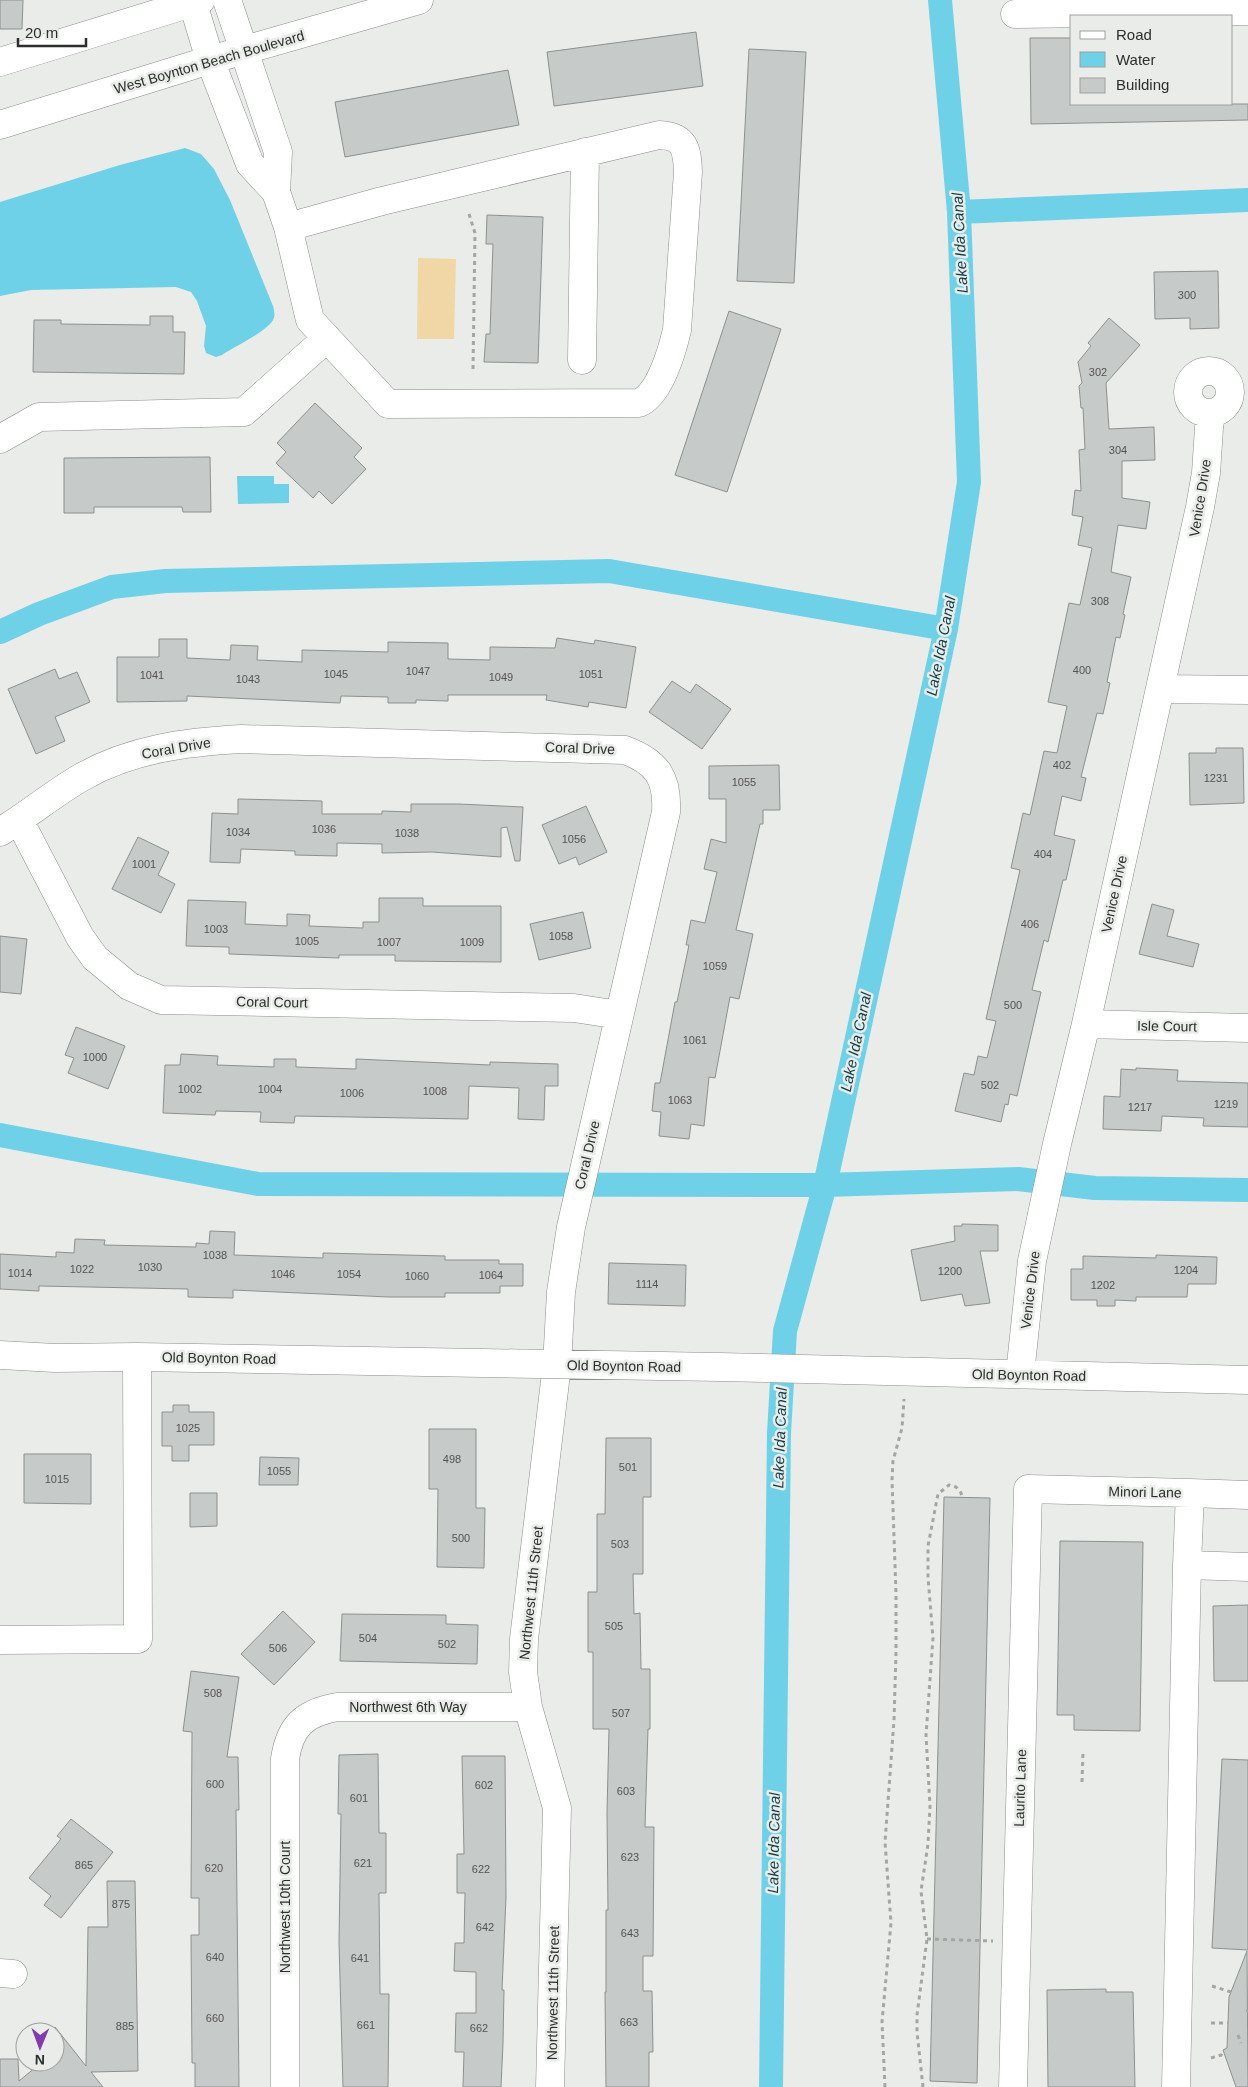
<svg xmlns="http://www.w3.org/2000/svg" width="1248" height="2087" font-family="Helvetica,sans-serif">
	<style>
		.green { fill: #f1d7a5 }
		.water { fill: #6fd1e7 }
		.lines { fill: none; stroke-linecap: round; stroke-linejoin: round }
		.canal { stroke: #6fd1e7; stroke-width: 24 }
		.building { fill: #c6cac9; stroke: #8c9190 }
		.minor-casing { stroke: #8b8e8b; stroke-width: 29 }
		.major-casing { stroke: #8b8e8b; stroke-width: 29 }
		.path { stroke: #a4a6a4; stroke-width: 3; stroke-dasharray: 4 4; stroke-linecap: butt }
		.minor { stroke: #fff; stroke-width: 28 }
		.major { stroke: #fff; stroke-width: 28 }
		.labels { text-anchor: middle; stroke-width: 5; stroke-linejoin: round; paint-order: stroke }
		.number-label { font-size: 11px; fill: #525453 }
		.street-label { font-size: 14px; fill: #2c2d2c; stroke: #e9ece9 }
		.water-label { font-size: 15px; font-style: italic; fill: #0f3d46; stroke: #e9ece9 }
	</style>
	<rect width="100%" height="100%" fill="#e9ece9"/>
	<path class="green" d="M418 258 456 259 454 339H417Z"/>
	<path class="water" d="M185 148 201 154 214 169 230 200 273 306C274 310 275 314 274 318 270 330 234 347 222 355L216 357 206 353 204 346 206 326 197 301 191 292 176 287 31 290 0 296V202L120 165Z
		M237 476H274V484H289V503L238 504Z"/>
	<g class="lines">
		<path class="canal" d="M959 212 1248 200
			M0 632 39 614 112 587 165 581 609 571 946 629
			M0 1135 258 1184 825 1185 1018 1179 1095 1188 1248 1190
			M771 2087 779 1433 785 1331 825 1185 946 629 969 482 959 212 940 0"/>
	</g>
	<path class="building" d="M0 0H23L22 29H0Z
		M696 32 703 86 554 106 547 52Z
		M1030 38H1072V104H1248V120L1031 124Z
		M749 49 806 52 794 283 737 281Z
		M508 70 519 125 345 157 335 102Z
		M487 215 543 217 538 363 484 362 486 334H490L493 244H486Z
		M1218 271 1219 328 1190 329V318L1155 319 1154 272Z
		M729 311 781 329 727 492 675 475Z
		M150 316H173V332H185L184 374 33 372 34 320H61V324L150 325Z
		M1109 318 1140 345 1106 383 1109 429 1154 427 1155 460 1122 461V498L1150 502 1146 529 1118 525 1111 572 1131 577 1123 614 1125 615 1120 638 1116 637 1107 682 1110 683 1103 714 1097 713 1081 777 1086 778 1081 801 1062 796 1054 835 1075 840 1066 880H1063L1048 942 1044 940 1032 990 1041 992 1017 1096 1010 1094 1008 1105 1005 1104 1001 1122 955 1111 964 1073 974 1075 978 1056 987 1058 996 1021 986 1019 1020 870 1011 868 1023 813 1030 815 1044 751 1057 753 1067 706 1048 702 1069 603 1080 605 1092 548 1078 545 1083 517 1072 515 1075 490 1081 491 1079 450 1085 449 1083 408H1081L1079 386 1082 383 1078 362 1091 346 1088 343Z
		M315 403 362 448 354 457 366 469 332 504 319 491 313 498 276 463 286 452 277 443Z
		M210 457 211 512H183L182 507H94V513H64V458Z
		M557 638 594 644 595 640 636 647 626 708 589 702 588 707 546 700 547 695H448V701L416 700V703H388V697L341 696 340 703 187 696V701L117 702V657H159V639H187V658L230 660 231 645 258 646 257 660 302 662V650L388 652V642L448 643V659L490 660V647L555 648Z
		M55 669 59 679 77 672 90 702 55 717 65 741 36 754 8 689Z
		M672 681 690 693 696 684 731 709 702 749 649 712Z
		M1216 748H1243L1244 803 1190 805 1189 753H1216Z
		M779 765 780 810H763V824H760L736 930 753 934 739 999 730 997 715 1078 709 1077 704 1126 691 1124 689 1139 659 1136 661 1112 652 1111 655 1083H660L675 1002H677L689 945H686L691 920 705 923 717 872 704 869 711 839 726 843V799H709V766Z
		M238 799 322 801V814H382V811L411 812V804H459L523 807 520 861H515L507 827 501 828V857L432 852 382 853V844L337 843V856L295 855V851L241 849 240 863 210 862 212 813 238 814Z
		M586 806 607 852 579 865 576 857 559 864 542 825Z
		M138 837 169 852 158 875 175 884 161 913 112 889Z
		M379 898H423V906H501V962L395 961V955H339V958L229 954V947L186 946 188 900 246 902 245 924 287 926V914L310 915 309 926 363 928V922H379Z
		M1152 904 1174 910 1167 936 1199 944 1193 967 1139 954Z
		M583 912 591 948 539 960 530 924Z
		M0 936 27 939 21 994 0 992Z
		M76 1027 125 1046 108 1089 68 1073 74 1058 65 1055Z
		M181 1054 218 1056 217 1065 274 1067V1059H296V1067L356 1069V1059L490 1065V1062L558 1064V1086H545L544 1120 518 1119 519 1088 469 1086 468 1119 295 1116 294 1123 260 1122 261 1112 216 1111 215 1115 163 1113 165 1065H180Z
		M1136 1068 1178 1070 1177 1081 1248 1083V1127L1203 1126 1204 1118 1162 1116 1161 1131 1103 1129 1104 1096 1120 1097 1121 1069 1136 1070Z
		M962 1224 998 1225V1251H980L990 1303 965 1306 962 1294 921 1301 911 1250 955 1241 954 1226H962Z
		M210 1231 235 1232 234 1255 323 1258V1253L445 1256V1260H499V1264H523V1286H500V1293H445V1297H389L233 1290V1298L188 1297V1289L39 1286V1291L0 1289V1254L56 1257V1252L74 1253 75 1239 105 1240 104 1245 196 1247V1243L209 1244Z
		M1156 1255 1217 1257 1216 1284H1188L1187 1297H1136V1301L1115 1300V1306H1097V1300H1071V1269H1083V1256L1156 1258Z
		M609 1263 686 1265 685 1306 608 1304Z
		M173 1405H189V1412H214V1445H189V1461H172V1446H162V1412H173Z
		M429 1429H476V1508H485L484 1568 437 1567 438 1489H429Z
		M606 1438H651V1497H643V1574H633L634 1614 640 1613 641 1669H650V1729H648L645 1827H654L653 1956H643V1991H652L653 2052H649V2087H606L605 1992H606V1910H608L607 1813 609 1729H593V1652H588V1592H597V1514H605Z
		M24 1454H91V1504L24 1503Z
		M260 1457 299 1458 298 1485H259Z
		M190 1493H217V1526L190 1527Z
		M944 1497 990 1498 977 2083 930 2081Z
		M1060 1541 1143 1542 1140 1731 1074 1730V1715H1057Z
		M1248 1605V1681H1214L1213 1606Z
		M283 1611 315 1642 274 1685 241 1654Z
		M342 1614 446 1615V1624L478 1625 477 1664 340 1661Z
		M191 1671 239 1677 227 1757H238L239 1810H236L239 2087H195V2063H192L191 1935H199V1898H191L192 1732 183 1731Z
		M378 1754 379 1833H386V1893H379L380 1994H389L388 2087H343L339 1942 341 1814H338L339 1755Z
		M462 1756H505L506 1897 502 1990H504L503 2043 501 2087H463L464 2052H455L456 2013H476V1972L454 1971 455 1943H464L465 1893H457V1854H464Z
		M1222 1759 1248 1760V1950L1212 1948Z
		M71 1819 113 1852 61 1918 44 1905 51 1896 29 1878 61 1839 57 1836Z
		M107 1881H135L138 2071 91 2072 103 2087H0V2059H18L19 2081 42 2062H55V2027L86 2066 88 1927H108Z
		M1247 1951 1248 2087H1236L1223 2050 1227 2048 1229 1997Z
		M1106 1989V1992H1133L1135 2087H1048L1047 1990Z"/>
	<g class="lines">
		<defs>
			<path id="minor" d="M192 0 210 60 250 164 276 192 278 152 227 0
				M1015 14 1248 11
				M276 192 288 227 310 320 388 404 639 403C660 394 672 351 677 330L688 172C687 149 685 136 659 135L382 201 288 227
				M582 360 585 152
				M1188 392a21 21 0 1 1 42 0a21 21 0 1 1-42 0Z
				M0 439 39 417 244 412 327 338
				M1160 689 1248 690
				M19 820 80 937 95 958 129 986 161 1000 574 1008 619 1015
				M0 832C28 815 54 793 82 777 131 749 186 742 241 739L625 750C657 762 668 778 666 812L571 1227 561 1292 557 1365 524 1639 523 1672 528 1707 557 1808 550 2087
				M1086 1024 1248 1028
				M0 1355 55 1358 137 1357 719 1367 1248 1380
				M1020 1374 1032 1261 1057 1144 1086 1024 1200 507 1206 473 1210 413
				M1190 1493 1248 1495
				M0 1640 138 1639 137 1357
				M0 1973 13 1974
				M285 2087V1759C290 1726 304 1713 337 1707H528
				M1013 2087 1028 1489 1190 1493 1187 1565 1248 1567
				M1176 2087 1187 1565"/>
			<path id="major" d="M0 62 201 0
				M0 125 210 60 419 0"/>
		</defs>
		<use href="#minor" class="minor-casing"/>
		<use href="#major" class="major-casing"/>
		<path class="path" d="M469 214 475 233 473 370
			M1082 1782 1083 1752
			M927 1939 993 1941
			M1212 1986 1231 1992
			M1247 2012 1248 2010
			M1211 2023H1228
			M1238 2035 1241 2043
			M1211 2058 1221 2055 1225 2057
			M885 2087 882 2022 891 1923 885 1842 894 1720 896 1653V1594L892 1480 893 1461 902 1428 904 1399
			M923 2087 917 2032V2015L927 1939 921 1891 928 1844 930 1806 926 1735 933 1638 928 1577V1546L938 1494 949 1485 956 1487 961 1493 962 1497"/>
		<use href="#minor" class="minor"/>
		<use href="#major" class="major"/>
	</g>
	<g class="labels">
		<g class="number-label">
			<text x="1187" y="299">300</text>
			<text x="1098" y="376">302</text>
			<text x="1118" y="454">304</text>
			<text x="1100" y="605">308</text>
			<text x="1082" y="674">400</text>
			<text x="418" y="675">1047</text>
			<text x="336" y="678">1045</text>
			<text x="591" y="678">1051</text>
			<text x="152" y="679">1041</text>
			<text x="501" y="681">1049</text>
			<text x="248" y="683">1043</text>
			<text x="1062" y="769">402</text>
			<text x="1216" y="782">1231</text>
			<text x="744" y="786">1055</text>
			<text x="324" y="833">1036</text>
			<text x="238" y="836">1034</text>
			<text x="407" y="837">1038</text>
			<text x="574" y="843">1056</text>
			<text x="1043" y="858">404</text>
			<text x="144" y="868">1001</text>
			<text x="1030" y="928">406</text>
			<text x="216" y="933">1003</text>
			<text x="561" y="940">1058</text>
			<text x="307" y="945">1005</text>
			<text x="389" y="946">1007</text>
			<text x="472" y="946">1009</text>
			<text x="715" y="970">1059</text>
			<text x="1013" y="1009">500</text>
			<text x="695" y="1044">1061</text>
			<text x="95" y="1061">1000</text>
			<text x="990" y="1089">502</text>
			<text x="190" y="1093">1002</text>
			<text x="270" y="1093">1004</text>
			<text x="435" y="1095">1008</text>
			<text x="352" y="1097">1006</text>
			<text x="680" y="1104">1063</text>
			<text x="1226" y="1108">1219</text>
			<text x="1140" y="1111">1217</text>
			<text x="215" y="1259">1038</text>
			<text x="150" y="1271">1030</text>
			<text x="82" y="1273">1022</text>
			<text x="1186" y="1274">1204</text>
			<text x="950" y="1275">1200</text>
			<text x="20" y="1277">1014</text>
			<text x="283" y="1278">1046</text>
			<text x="349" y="1278">1054</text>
			<text x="491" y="1279">1064</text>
			<text x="417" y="1280">1060</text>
			<text x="647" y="1288">1114</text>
			<text x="1103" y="1289">1202</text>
			<text x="188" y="1432">1025</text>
			<text x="452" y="1463">498</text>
			<text x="628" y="1471">501</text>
			<text x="279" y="1475">1055</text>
			<text x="57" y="1483">1015</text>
			<text x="461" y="1542">500</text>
			<text x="620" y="1548">503</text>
			<text x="614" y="1630">505</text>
			<text x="368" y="1642">504</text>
			<text x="447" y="1648">502</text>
			<text x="278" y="1652">506</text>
			<text x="213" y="1697">508</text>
			<text x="621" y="1717">507</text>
			<text x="215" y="1788">600</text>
			<text x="484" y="1789">602</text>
			<text x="626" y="1795">603</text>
			<text x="359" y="1802">601</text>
			<text x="630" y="1861">623</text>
			<text x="363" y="1867">621</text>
			<text x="84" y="1869">865</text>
			<text x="214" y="1872">620</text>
			<text x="481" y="1873">622</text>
			<text x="121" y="1908">875</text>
			<text x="485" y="1931">642</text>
			<text x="630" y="1937">643</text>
			<text x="215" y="1961">640</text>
			<text x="360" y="1962">641</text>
			<text x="215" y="2022">660</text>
			<text x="629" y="2026">663</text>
			<text x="366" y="2029">661</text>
			<text x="125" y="2030">885</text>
			<text x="479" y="2032">662</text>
		</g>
		<g class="street-label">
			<text transform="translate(209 62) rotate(-16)" y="5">West Boynton Beach Boulevard</text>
			<text transform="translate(1200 498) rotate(-81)" y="5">Venice Drive</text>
			<text transform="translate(176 748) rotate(-10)" y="5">Coral Drive</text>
			<text transform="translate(580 748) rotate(2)" y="5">Coral Drive</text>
			<text transform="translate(1114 894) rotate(-78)" y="5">Venice Drive</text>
			<text transform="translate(272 1002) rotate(1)" y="5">Coral Court</text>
			<text transform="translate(1167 1026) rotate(1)" y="5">Isle Court</text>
			<text transform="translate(587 1155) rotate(-77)" y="5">Coral Drive</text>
			<text transform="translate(1030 1290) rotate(-83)" y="5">Venice Drive</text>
			<text transform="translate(219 1358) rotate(1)" y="5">Old Boynton Road</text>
			<text transform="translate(624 1366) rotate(1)" y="5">Old Boynton Road</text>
			<text transform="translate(1029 1375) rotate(1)" y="5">Old Boynton Road</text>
			<text transform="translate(1145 1492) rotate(1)" y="5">Minori Lane</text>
			<text transform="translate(531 1593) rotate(-84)" y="5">Northwest 11th Street</text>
			<text x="408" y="1712">Northwest 6th Way</text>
			<text transform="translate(1020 1788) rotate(-88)" y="5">Laurito Lane</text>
			<text transform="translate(285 1907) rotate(-90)" y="5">Northwest 10th Court</text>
			<text transform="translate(553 1993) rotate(-89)" y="5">Northwest 11th Street</text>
		</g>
		<g class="water-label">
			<text transform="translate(960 243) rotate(-93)" y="5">Lake Ida Canal</text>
			<text transform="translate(941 646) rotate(-79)" y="5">Lake Ida Canal</text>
			<text transform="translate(856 1042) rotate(-78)" y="5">Lake Ida Canal</text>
			<text transform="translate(780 1438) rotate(-88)" y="5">Lake Ida Canal</text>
			<text transform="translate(774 1843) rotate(-89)" y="5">Lake Ida Canal</text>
		</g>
	</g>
	<rect x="1070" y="15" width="162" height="90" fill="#e9ece9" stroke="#9da09d"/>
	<rect x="1080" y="31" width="25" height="8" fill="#ffffff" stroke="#9da09d"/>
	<text x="1116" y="40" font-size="15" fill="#2c2d2c">Road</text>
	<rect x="1080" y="52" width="25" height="15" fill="#6fd1e7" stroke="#9da09d"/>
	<text x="1116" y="65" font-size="15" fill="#2c2d2c">Water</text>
	<rect x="1080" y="78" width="25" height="15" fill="#c6cac9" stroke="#9da09d"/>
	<text x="1116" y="90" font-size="15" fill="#2c2d2c">Building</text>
	<g transform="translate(40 2047) rotate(181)"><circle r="24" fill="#e9ece9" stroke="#9da09d"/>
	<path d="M0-4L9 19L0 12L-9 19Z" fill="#843aac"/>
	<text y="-8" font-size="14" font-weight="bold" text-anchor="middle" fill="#2c2d2c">N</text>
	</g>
	<path d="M18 38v8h68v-8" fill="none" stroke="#2c2d2c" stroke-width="2.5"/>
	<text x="25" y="38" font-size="15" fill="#2c2d2c" stroke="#e9ece9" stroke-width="4" paint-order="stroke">20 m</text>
</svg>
